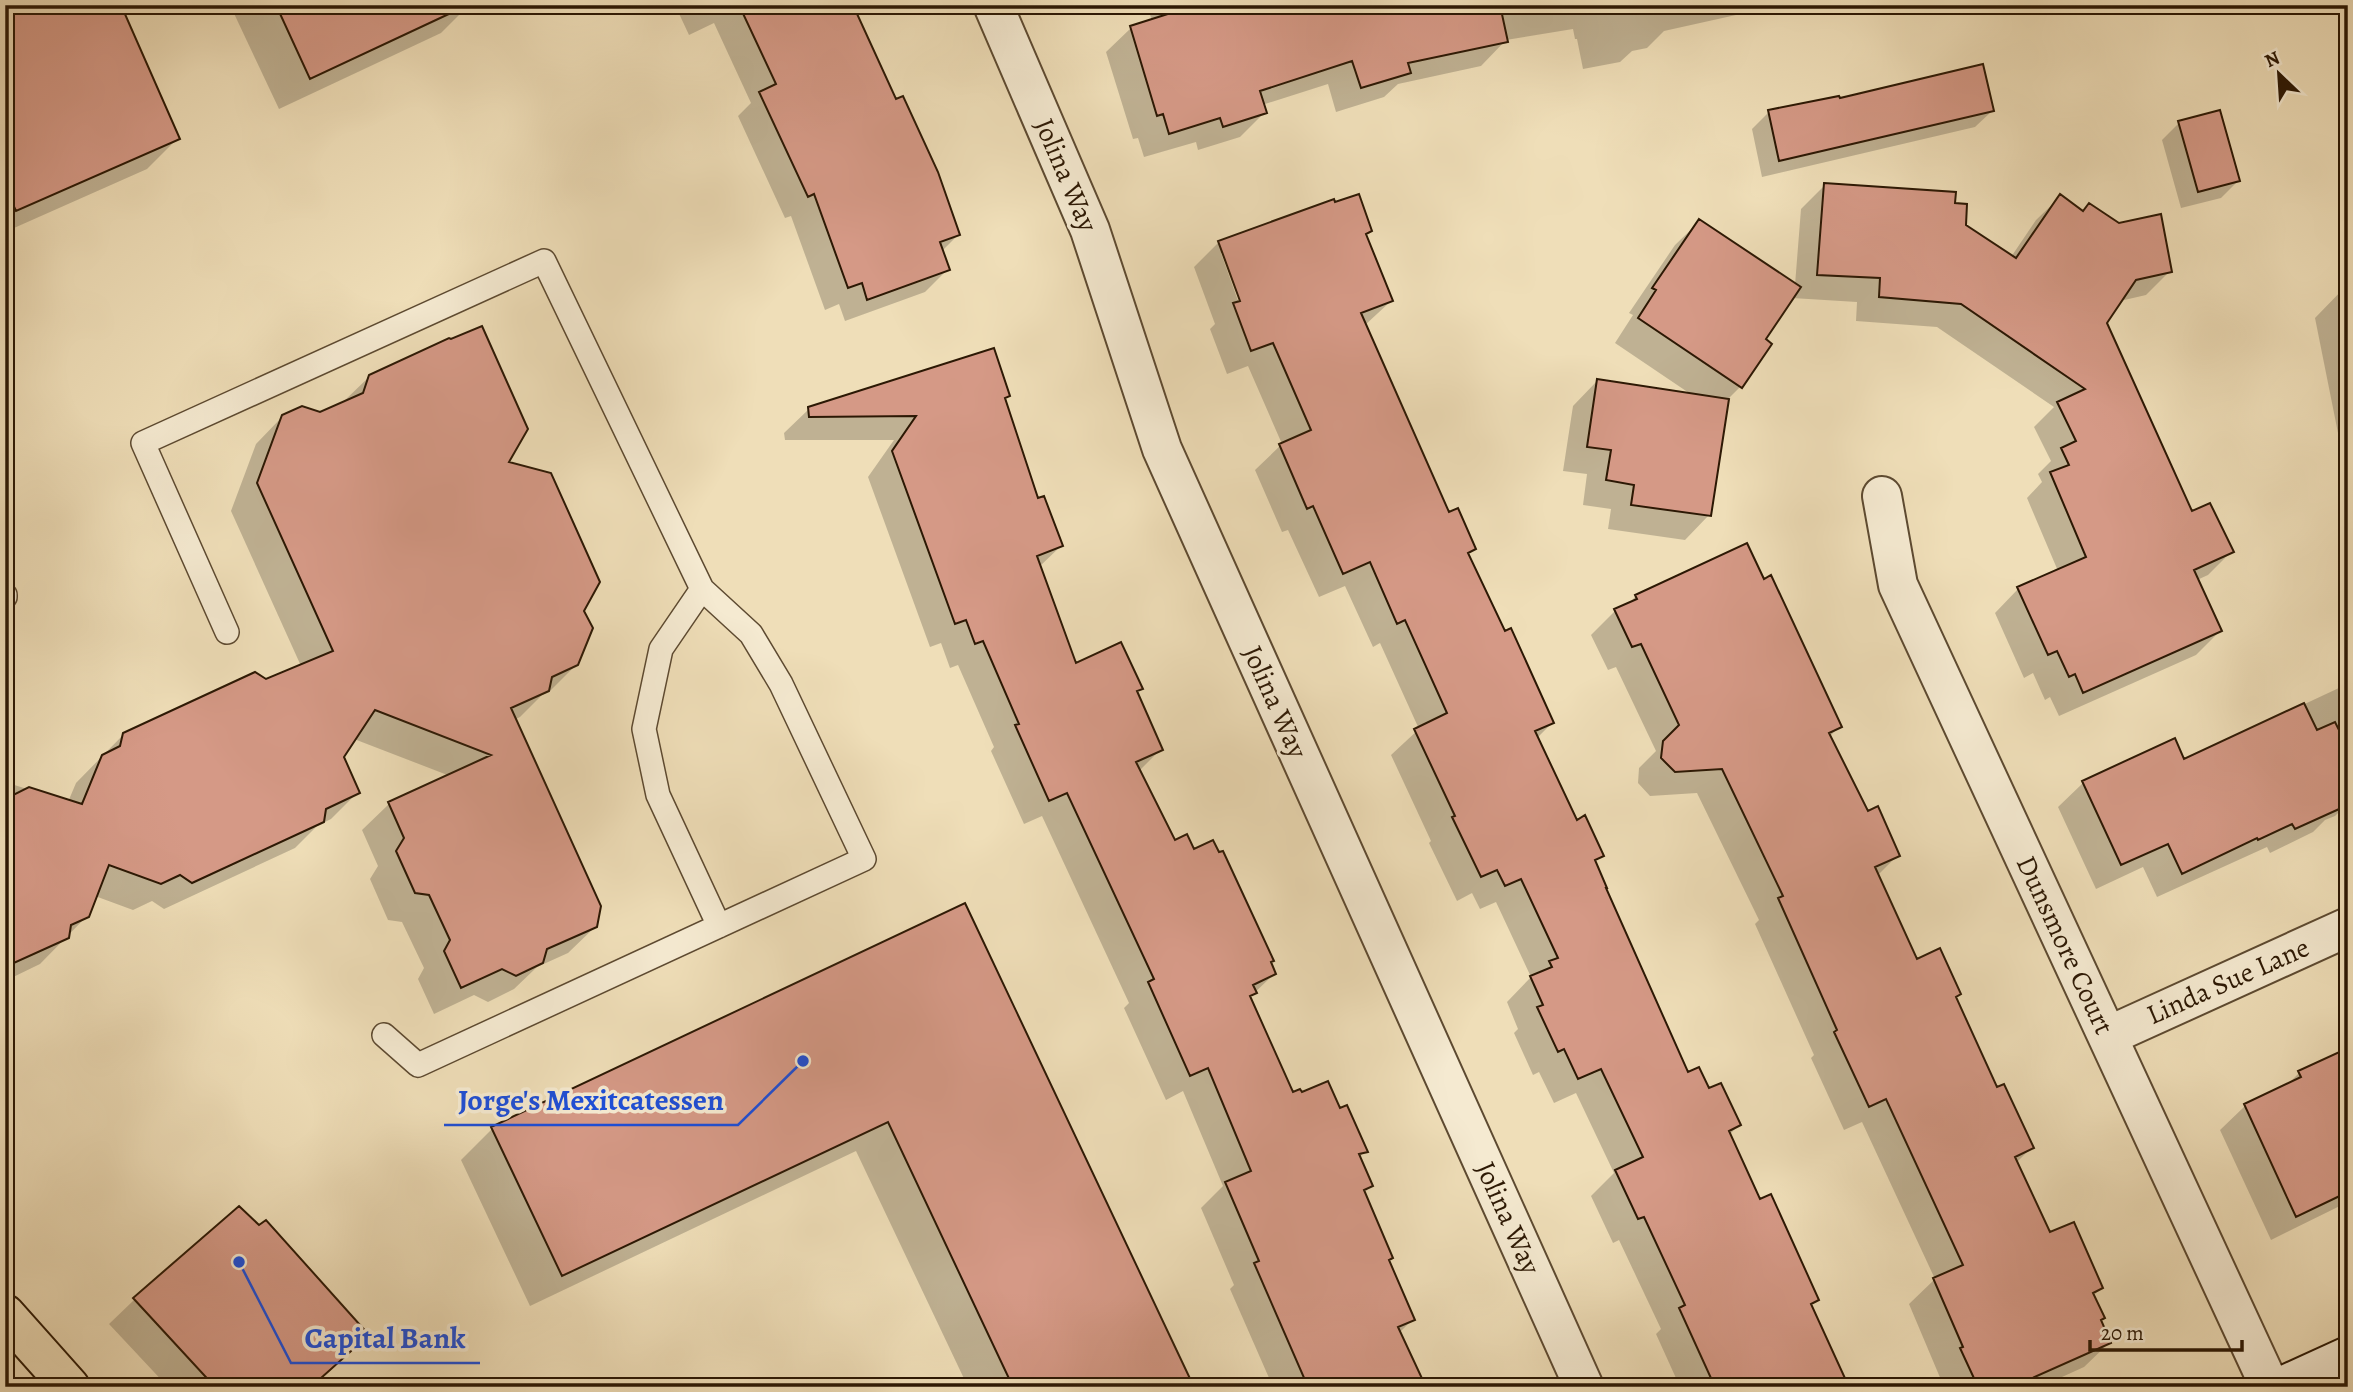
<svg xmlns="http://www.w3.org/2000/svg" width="2353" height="1392" font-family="Alegreya,serif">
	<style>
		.shadow { fill: #0003; fill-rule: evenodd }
		.building { fill: #d59986; stroke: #2c1804; stroke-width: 2 }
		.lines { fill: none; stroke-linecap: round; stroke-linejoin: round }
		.service-casing { stroke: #5d4a31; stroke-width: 26 }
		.minor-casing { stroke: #5d4a31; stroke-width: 42 }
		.secondary-casing { stroke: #2c1804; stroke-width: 42 }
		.primary-casing { stroke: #2c1804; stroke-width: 42 }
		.service { stroke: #f5ead1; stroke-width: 23 }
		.minor { stroke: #f5ead1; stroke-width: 38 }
		.secondary { stroke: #f5ead1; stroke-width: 38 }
		.primary { stroke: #efdeb8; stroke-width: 38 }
		.labels { text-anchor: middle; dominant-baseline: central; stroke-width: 7; stroke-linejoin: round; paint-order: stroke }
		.street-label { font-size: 28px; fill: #2c1804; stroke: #f5ead1 }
		.leader { fill: none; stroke: #1d4ed8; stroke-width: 2.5 }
		.callout-dot { fill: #1d4ed8; stroke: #f5ead1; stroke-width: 2.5 }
		.callout-label { font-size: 30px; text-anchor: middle; font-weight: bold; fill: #1d4ed8; stroke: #f5ead1; stroke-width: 7; stroke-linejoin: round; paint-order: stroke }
	</style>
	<rect width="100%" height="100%" fill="#efdeb8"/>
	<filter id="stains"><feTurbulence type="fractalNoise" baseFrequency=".00286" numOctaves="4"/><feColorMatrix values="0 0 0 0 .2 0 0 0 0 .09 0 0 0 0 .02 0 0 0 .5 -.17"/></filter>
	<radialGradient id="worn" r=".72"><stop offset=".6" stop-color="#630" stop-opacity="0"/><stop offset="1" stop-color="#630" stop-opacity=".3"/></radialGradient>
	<path class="shadow" d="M 5,5 L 178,138 L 147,169 L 5,232 Z
		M 230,5 L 469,5 L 441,33 L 279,109 Z
		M 675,5 L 857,5 L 859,10 L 855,14 L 958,235 L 942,251 L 948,269 L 925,292 L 845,321 L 839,304 L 825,310 L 791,216 L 785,218 L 738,116 L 751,103 L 714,23 L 689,35 Z
		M 1147,5 L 1757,5 L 1752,6 L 1745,13 L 1664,31 L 1647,48 L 1632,51 L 1620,62 L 1583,69 L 1577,39 L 1575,39 L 1573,29 L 1506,40 L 1481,66 L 1398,84 L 1384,97 L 1336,112 L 1328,84 L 1262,105 L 1265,112 L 1240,137 L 1198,150 L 1196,142 L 1144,157 L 1138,138 L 1133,139 L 1106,52 L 1131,28 L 1152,21 Z
		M 1838,100 L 1992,111 L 1975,127 L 1762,177 L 1752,129 L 1769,112 Z
		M 2179,123 L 2238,181 L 2221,198 L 2181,208 L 2162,140 Z
		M 2348,158 L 2348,171 L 2342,164 Z
		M 1825,185 L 1953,205 L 1964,226 L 2011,257 L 2036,220 L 2060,197 L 2170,271 L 2146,295 L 2120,301 L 2105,323 L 2191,514 L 2232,551 L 2208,575 L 2197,580 L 2220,631 L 2196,655 L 2059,716 L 2050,697 L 2045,700 L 2033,673 L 2024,678 L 1995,613 L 2018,589 L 2058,571 L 2027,498 L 2042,482 L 2038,474 L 2051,461 L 2034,427 L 2054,407 L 1937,327 L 1856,321 L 1857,302 L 1792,298 L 1763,339 L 1769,344 L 1740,387 L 1727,400 L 1709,515 L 1685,540 L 1608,529 L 1611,509 L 1583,505 L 1587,474 L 1563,471 L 1573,406 L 1597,381 L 1692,395 L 1615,343 L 1633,315 L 1629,313 L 1675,245 L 1700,221 L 1795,285 L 1801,209 Z
		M 1370,231 L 1365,236 L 1391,301 L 1364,326 L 1448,514 L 1474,549 L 1467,556 L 1504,634 L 1552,723 L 1537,738 L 1576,822 L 1602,855 L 1594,863 L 1687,1075 L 1708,1091 L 1739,1125 L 1729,1135 L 1760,1201 L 1817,1300 L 1811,1306 L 1847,1387 L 1680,1387 L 1656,1334 L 1661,1329 L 1619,1240 L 1613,1243 L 1591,1196 L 1614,1173 L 1576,1093 L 1554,1103 L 1539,1072 L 1533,1075 L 1514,1033 L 1518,1029 L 1507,1002 L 1531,977 L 1496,902 L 1480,909 L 1472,893 L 1457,901 L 1429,843 L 1431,841 L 1391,755 L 1419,729 L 1380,643 L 1373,647 L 1345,586 L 1319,597 L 1288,530 L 1282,532 L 1255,470 L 1282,444 L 1248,366 L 1227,374 L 1210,329 L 1215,324 L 1194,267 L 1219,242 ZM 1221,253 L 1224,253 L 1244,308 L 1241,309 Z
		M 2348,284 L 2348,505 L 2338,481 L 2346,473 L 2315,318 Z
		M 370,376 L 506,463 L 582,611 L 577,664 L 549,692 L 542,695 L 520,717 L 514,720 L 596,926 L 568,953 L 537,967 L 514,989 L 488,1002 L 474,995 L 434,1014 L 418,979 L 424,968 L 402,922 L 388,920 L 370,879 L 378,866 L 362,830 L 389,804 L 450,776 L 354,739 L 342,757 L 358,792 L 331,819 L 317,826 L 295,848 L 164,909 L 152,901 L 133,910 L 95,896 L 87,916 L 40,964 L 5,981 L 5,782 L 68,802 L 76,783 L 124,734 L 301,666 L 231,511 L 256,444 L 283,416 L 320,414 L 342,403 Z
		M 1008,396 L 1004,400 L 1037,500 L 1061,546 L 1039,567 L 1075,665 L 1140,689 L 1136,693 L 1161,749 L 1139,771 L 1174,842 L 1193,851 L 1270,963 L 1274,974 L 1249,998 L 1292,1094 L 1339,1111 L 1365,1151 L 1359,1158 L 1371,1186 L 1363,1194 L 1388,1261 L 1413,1319 L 1399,1333 L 1424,1387 L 1273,1387 L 1230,1289 L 1234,1285 L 1201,1208 L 1223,1186 L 1183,1091 L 1166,1100 L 1124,1008 L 1129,1003 L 1042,816 L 1024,824 L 991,751 L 994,747 L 958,665 L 950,668 L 941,643 L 930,647 L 868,477 L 894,440 L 785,440 L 784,433 L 809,409 Z
		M 1636,596 L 1840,726 L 1829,737 L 1867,813 L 1898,855 L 1877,876 L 1916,961 L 1955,998 L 1996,1090 L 2032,1147 L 2016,1163 L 2049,1234 L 2101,1288 L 2093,1296 L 2099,1321 L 2109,1343 L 2084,1367 L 2040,1387 L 1944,1387 L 1909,1304 L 1935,1279 L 1862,1122 L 1844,1130 L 1811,1058 L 1814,1055 L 1755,924 L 1759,920 L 1697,793 L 1650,796 L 1638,783 L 1639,768 L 1656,751 L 1616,667 L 1608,670 L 1591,635 L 1615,611 L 1627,605 Z
		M 2348,681 L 2348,803 L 2335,816 L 2325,820 L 2313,832 L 2270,853 L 2267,847 L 2157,897 L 2143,867 L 2096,889 L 2058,807 L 2083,783 L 2183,761 L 2341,687 Z
		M 964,906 L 1192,1387 L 968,1387 L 856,1151 L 530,1306 L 461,1160 L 492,1129 Z
		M 2348,1059 L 2348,1202 L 2271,1240 L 2220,1130 L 2245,1106 L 2285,1087 L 2299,1073 Z
		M 239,1208 L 367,1335 L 311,1387 L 168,1387 L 109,1324 L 134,1300 Z"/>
	<path class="building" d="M 5,5 L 121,5 L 180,139 L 16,211 L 5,187 Z
		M 276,5 L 468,5 L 310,79 Z
		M 739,5 L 853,5 L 896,99 L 903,96 L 938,172 L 960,235 L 940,242 L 950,270 L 867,300 L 862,283 L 848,288 L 814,194 L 808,197 L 759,92 L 776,84 Z
		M 1196,5 L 1500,5 L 1508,42 L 1408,63 L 1411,73 L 1361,88 L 1352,61 L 1260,91 L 1267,113 L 1223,127 L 1220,118 L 1169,134 L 1163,114 L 1157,116 L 1130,26 Z
		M 1983,64 L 1994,111 L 1779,161 L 1768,110 L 1839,96 L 1840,98 Z
		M 2220,110 L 2240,181 L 2198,192 L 2178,121 Z
		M 1824,183 L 1956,192 L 1955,203 L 1967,204 L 1966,225 L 2016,258 L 2060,194 L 2083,211 L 2089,203 L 2119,223 L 2161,214 L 2172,272 L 2136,280 L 2107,323 L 2192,511 L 2210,503 L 2234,552 L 2194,570 L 2222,631 L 2083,693 L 2075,674 L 2069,677 L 2057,651 L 2048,655 L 2017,587 L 2086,557 L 2050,472 L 2069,465 L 2061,448 L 2076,441 L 2057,402 L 2085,389 L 1961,304 L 1879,297 L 1880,278 L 1817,275 Z
		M 1359,194 L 1372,231 L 1366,234 L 1393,301 L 1361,313 L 1449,512 L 1458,508 L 1476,549 L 1468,553 L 1505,631 L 1511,628 L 1554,723 L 1535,731 L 1577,820 L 1585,815 L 1604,856 L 1595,860 L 1607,888 L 1606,888 L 1688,1072 L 1699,1067 L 1709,1088 L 1721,1083 L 1741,1125 L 1729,1131 L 1760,1199 L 1771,1194 L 1819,1300 L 1811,1304 L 1849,1387 L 1715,1387 L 1679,1308 L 1685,1305 L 1644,1217 L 1638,1219 L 1615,1170 L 1643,1157 L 1601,1069 L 1578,1079 L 1564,1049 L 1558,1052 L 1537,1007 L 1543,1005 L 1530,976 L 1552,967 L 1549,961 L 1558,958 L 1521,879 L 1505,886 L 1497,870 L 1481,877 L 1452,817 L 1455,816 L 1414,729 L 1447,713 L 1405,620 L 1397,624 L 1370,562 L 1343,574 L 1313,506 L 1307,509 L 1279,444 L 1311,430 L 1273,343 L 1251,351 L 1233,303 L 1240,301 L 1218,241 L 1334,199 L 1335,202 Z
		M 1699,219 L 1801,287 L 1766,339 L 1772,344 L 1742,388 L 1638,318 L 1656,290 L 1652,288 Z
		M 482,326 L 528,429 L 509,462 L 551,473 L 600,582 L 584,611 L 593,628 L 578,665 L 552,677 L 549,691 L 511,708 L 601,906 L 597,927 L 547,949 L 543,963 L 516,976 L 502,969 L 461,988 L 444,951 L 450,940 L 429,895 L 415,893 L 396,851 L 404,838 L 388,802 L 491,755 L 375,710 L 344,757 L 360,793 L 326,809 L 324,822 L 192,883 L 180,875 L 161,884 L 109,865 L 89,917 L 71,925 L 69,938 L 5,967 L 5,799 L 29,787 L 82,804 L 102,755 L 120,746 L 123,733 L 255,672 L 266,679 L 333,651 L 257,483 L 282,415 L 302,406 L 320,412 L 363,393 L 369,375 L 449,338 L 451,339 Z
		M 994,348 L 1010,396 L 1005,398 L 1038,498 L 1044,496 L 1063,546 L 1037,556 L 1076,663 L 1121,642 L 1143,689 L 1137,691 L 1163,750 L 1136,762 L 1175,840 L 1187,834 L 1194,849 L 1213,840 L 1219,852 L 1223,851 L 1274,961 L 1271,962 L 1276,974 L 1253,985 L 1257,993 L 1250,996 L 1293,1092 L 1300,1089 L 1302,1092 L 1328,1081 L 1340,1108 L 1347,1105 L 1368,1152 L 1359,1154 L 1373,1186 L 1364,1190 L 1393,1258 L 1389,1260 L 1415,1320 L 1398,1327 L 1426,1387 L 1308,1387 L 1254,1263 L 1259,1261 L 1225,1182 L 1251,1171 L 1208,1068 L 1190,1076 L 1148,982 L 1154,979 L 1067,793 L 1049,801 L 1015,725 L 1019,724 L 983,641 L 975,644 L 966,620 L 955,624 L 892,451 L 916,416 L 809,417 L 808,407 Z
		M 1597,379 L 1729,399 L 1711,516 L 1631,505 L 1634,485 L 1606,480 L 1611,450 L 1587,447 Z
		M 1747,543 L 1764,579 L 1771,575 L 1842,727 L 1829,733 L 1868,811 L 1878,806 L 1900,856 L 1875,867 L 1917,959 L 1940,948 L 1961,994 L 1956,997 L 1997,1087 L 2004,1084 L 2034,1148 L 2015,1157 L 2050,1232 L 2074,1222 L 2103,1288 L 2093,1293 L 2105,1318 L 2101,1320 L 2111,1343 L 2012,1387 L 1978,1387 L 1960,1348 L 1963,1347 L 1933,1278 L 1963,1265 L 1886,1099 L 1869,1107 L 1834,1032 L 1837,1030 L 1778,898 L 1783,896 L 1722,769 L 1675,772 L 1661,758 L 1663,741 L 1679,725 L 1641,644 L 1632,647 L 1614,609 L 1637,599 L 1635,595 Z
		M 2304,703 L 2317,730 L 2335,722 L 2348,748 L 2348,805 L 2295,829 L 2292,824 L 2258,840 L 2257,838 L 2182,874 L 2168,844 L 2121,865 L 2082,781 L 2175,738 L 2184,759 Z
		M 965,903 L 1194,1387 L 1013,1387 L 888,1122 L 562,1276 L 491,1127 Z
		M 2348,1048 L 2348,1192 L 2296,1217 L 2244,1104 L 2301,1077 L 2298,1071 Z
		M 239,1206 L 259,1225 L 266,1220 L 369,1335 L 311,1387 L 215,1387 L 133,1298 Z"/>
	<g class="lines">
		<defs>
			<path id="service" d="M 702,589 L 661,649 L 644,729 L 658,795 L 719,926
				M 5,595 L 5,597
				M 227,632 L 143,443 L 544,261 L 702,589 L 751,634 L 781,684 L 864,859 L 418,1065 L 384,1035"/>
			<path id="minor" d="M 993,5 L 1090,230 L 1162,449 L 1584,1387
				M 1882,496 L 1898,585 L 2270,1387
				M 2108,1036 L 2348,927"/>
			<path id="secondary" d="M 2280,1387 L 2348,1356"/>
			<path id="primary" d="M 5,1314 L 70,1387"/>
		</defs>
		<use href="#service" class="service-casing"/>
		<use href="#minor" class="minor-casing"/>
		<use href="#secondary" class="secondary-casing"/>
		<use href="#primary" class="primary-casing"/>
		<use href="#service" class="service"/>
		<use href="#minor" class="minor"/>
		<use href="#secondary" class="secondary"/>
		<use href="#primary" class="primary"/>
	</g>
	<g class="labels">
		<g class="street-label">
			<text transform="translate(1066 175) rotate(67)">Jolina Way</text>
			<text transform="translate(1275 702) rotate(66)">Jolina Way</text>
			<text transform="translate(2065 945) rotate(65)">Dunsmore Court</text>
			<text transform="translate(2228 981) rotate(-24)">Linda Sue Lane</text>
			<text transform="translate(1508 1218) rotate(66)">Jolina Way</text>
		</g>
	</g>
	<path class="leader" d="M803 1061L738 1125H444M239 1262L291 1363H480"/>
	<g class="callout-dot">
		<circle cx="803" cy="1061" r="7"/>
		<circle cx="239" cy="1262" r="7"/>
	</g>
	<g class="callout-label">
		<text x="591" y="1110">Jorge's Mexitcatessen</text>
		<text x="385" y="1348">Capital Bank</text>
	</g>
	<rect width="2353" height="1392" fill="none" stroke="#efdeb8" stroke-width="28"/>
	<rect x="7" y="7" width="2339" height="1378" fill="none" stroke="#2c1804" stroke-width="3.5"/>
	<rect x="14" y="14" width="2325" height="1364" fill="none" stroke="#2c1804" stroke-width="2"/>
	<g transform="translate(2279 74) rotate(335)" stroke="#f5ead1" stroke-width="5" paint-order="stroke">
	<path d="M0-5L12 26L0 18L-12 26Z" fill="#2c1804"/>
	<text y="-10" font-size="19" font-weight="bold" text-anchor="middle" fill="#2c1804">N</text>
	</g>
	<path d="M2090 1340v10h152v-10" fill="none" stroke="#2c1804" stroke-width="3.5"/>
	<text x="2101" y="1340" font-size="21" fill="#2c1804" stroke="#f5ead1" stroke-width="5" paint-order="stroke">20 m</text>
	<rect width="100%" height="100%" filter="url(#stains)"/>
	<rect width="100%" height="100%" fill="url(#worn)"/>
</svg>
